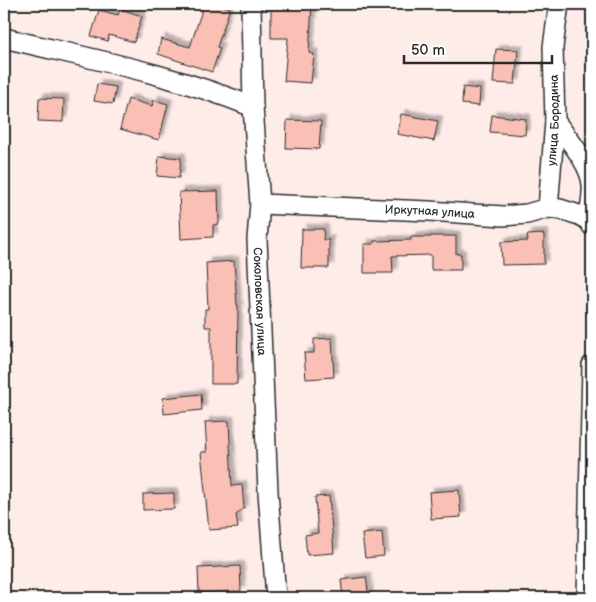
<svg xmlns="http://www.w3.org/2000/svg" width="596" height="602" font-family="'Balsamiq Sans',sans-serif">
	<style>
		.building { fill: #fbc0b5; stroke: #2b2b2b; filter: url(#shadow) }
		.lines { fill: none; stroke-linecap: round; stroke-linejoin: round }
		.street-casing { stroke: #2b2b2b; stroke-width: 22 }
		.street { stroke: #fff; stroke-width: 19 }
		.labels { text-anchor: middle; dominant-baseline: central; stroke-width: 4.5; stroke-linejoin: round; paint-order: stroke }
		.street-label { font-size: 12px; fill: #2b2b2b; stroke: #fff }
	</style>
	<defs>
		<filter id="shadow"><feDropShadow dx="4.5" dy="-4.5" stdDeviation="1" flood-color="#0004"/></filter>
	</defs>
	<rect width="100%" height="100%" fill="#feece9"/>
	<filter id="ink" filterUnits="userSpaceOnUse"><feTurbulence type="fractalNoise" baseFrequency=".02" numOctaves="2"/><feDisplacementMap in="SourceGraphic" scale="10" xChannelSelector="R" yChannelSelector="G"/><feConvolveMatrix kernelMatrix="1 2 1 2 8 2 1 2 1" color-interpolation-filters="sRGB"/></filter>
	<g filter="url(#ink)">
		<path class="building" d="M 204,4 L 216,4 L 230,8 L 217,47 L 220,48 L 212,72 L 158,54 L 161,39 L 190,47 Z
			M 292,4 L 312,4 L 309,53 L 314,54 L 311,83 L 284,81 L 288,38 L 271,38 L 271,6 L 292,6 Z
			M 120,9 L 142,16 L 134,42 L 109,35 L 108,41 L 91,36 L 99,10 L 118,15 Z
			M 496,49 L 518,50 L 515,84 L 493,83 Z
			M 97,84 L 116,87 L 113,104 L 94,101 Z
			M 463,87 L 480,89 L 479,106 L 462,104 Z
			M 39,98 L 64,99 L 63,122 L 38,121 Z
			M 128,99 L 152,106 L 154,100 L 168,104 L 159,140 L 120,129 Z
			M 401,114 L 438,121 L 434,141 L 397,134 Z
			M 492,115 L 526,119 L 525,135 L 490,132 Z
			M 287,120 L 321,121 L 319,149 L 286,148 Z
			M 159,156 L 181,158 L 179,178 L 157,176 Z
			M 218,191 L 219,224 L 213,225 L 213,237 L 181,239 L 179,192 Z
			M 302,229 L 324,229 L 323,240 L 329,240 L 329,268 L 301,268 Z
			M 544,234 L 544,264 L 502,265 L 501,242 L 528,241 L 527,235 Z
			M 431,236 L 456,236 L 456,254 L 461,254 L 461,270 L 431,270 L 431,255 L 392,256 L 393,273 L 364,273 L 364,244 L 374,244 L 374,241 L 411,240 L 411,237 L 431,237 Z
			M 234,261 L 237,305 L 238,305 L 237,384 L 211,384 L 211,327 L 205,327 L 205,309 L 208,309 L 206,263 Z
			M 332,338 L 334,377 L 306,379 L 304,353 L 314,353 L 314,339 Z
			M 201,394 L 202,410 L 164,414 L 163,398 Z
			M 229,421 L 232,486 L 242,485 L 244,508 L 236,515 L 238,528 L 209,530 L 201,452 L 207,452 L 205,422 Z
			M 459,490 L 461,517 L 431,519 L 429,492 Z
			M 174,493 L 174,509 L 143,510 L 143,494 Z
			M 329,496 L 334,553 L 307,555 L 305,535 L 318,533 L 315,497 Z
			M 382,532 L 384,556 L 365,558 L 362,534 Z
			M 240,566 L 241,591 L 199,593 L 198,568 Z
			M 366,577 L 369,598 L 343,598 L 341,580 Z"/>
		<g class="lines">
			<defs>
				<g id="street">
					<path id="s1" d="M 251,4 L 253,107 L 260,204 L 257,239 L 268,492 L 276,598"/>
					<path d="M 4,38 C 87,58 173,74 253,107"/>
					<path d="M 555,121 C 567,138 591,164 592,185 C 593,196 590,209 588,220"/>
					<path id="s2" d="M 260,204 L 429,211 L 503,216 L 527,214 L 548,208 L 560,209 L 579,215 L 588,220 L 592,226"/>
					<path id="s3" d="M 548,208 L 555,121 L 553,47 L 559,4"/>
					<path d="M 587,598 L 592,365"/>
				</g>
			</defs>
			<use href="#street" class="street-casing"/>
			<use href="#street" class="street"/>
		</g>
	</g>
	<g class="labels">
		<g class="street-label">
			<text stroke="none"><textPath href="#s3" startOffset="88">улица Бородина</textPath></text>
			<text stroke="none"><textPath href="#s2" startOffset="170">Иркутная улица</textPath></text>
			<text stroke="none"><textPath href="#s1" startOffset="298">Соколовская улица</textPath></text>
		</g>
	</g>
	<rect width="596" height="602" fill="none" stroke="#fff" stroke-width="20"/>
	<rect x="10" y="10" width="576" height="582" fill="none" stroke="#2b2b2b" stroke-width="2" filter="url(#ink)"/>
	<path d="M404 55v8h148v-8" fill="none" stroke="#2b2b2b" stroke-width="2.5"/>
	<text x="411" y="55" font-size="15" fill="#2b2b2b" stroke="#ffffff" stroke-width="4" paint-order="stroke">50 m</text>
</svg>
